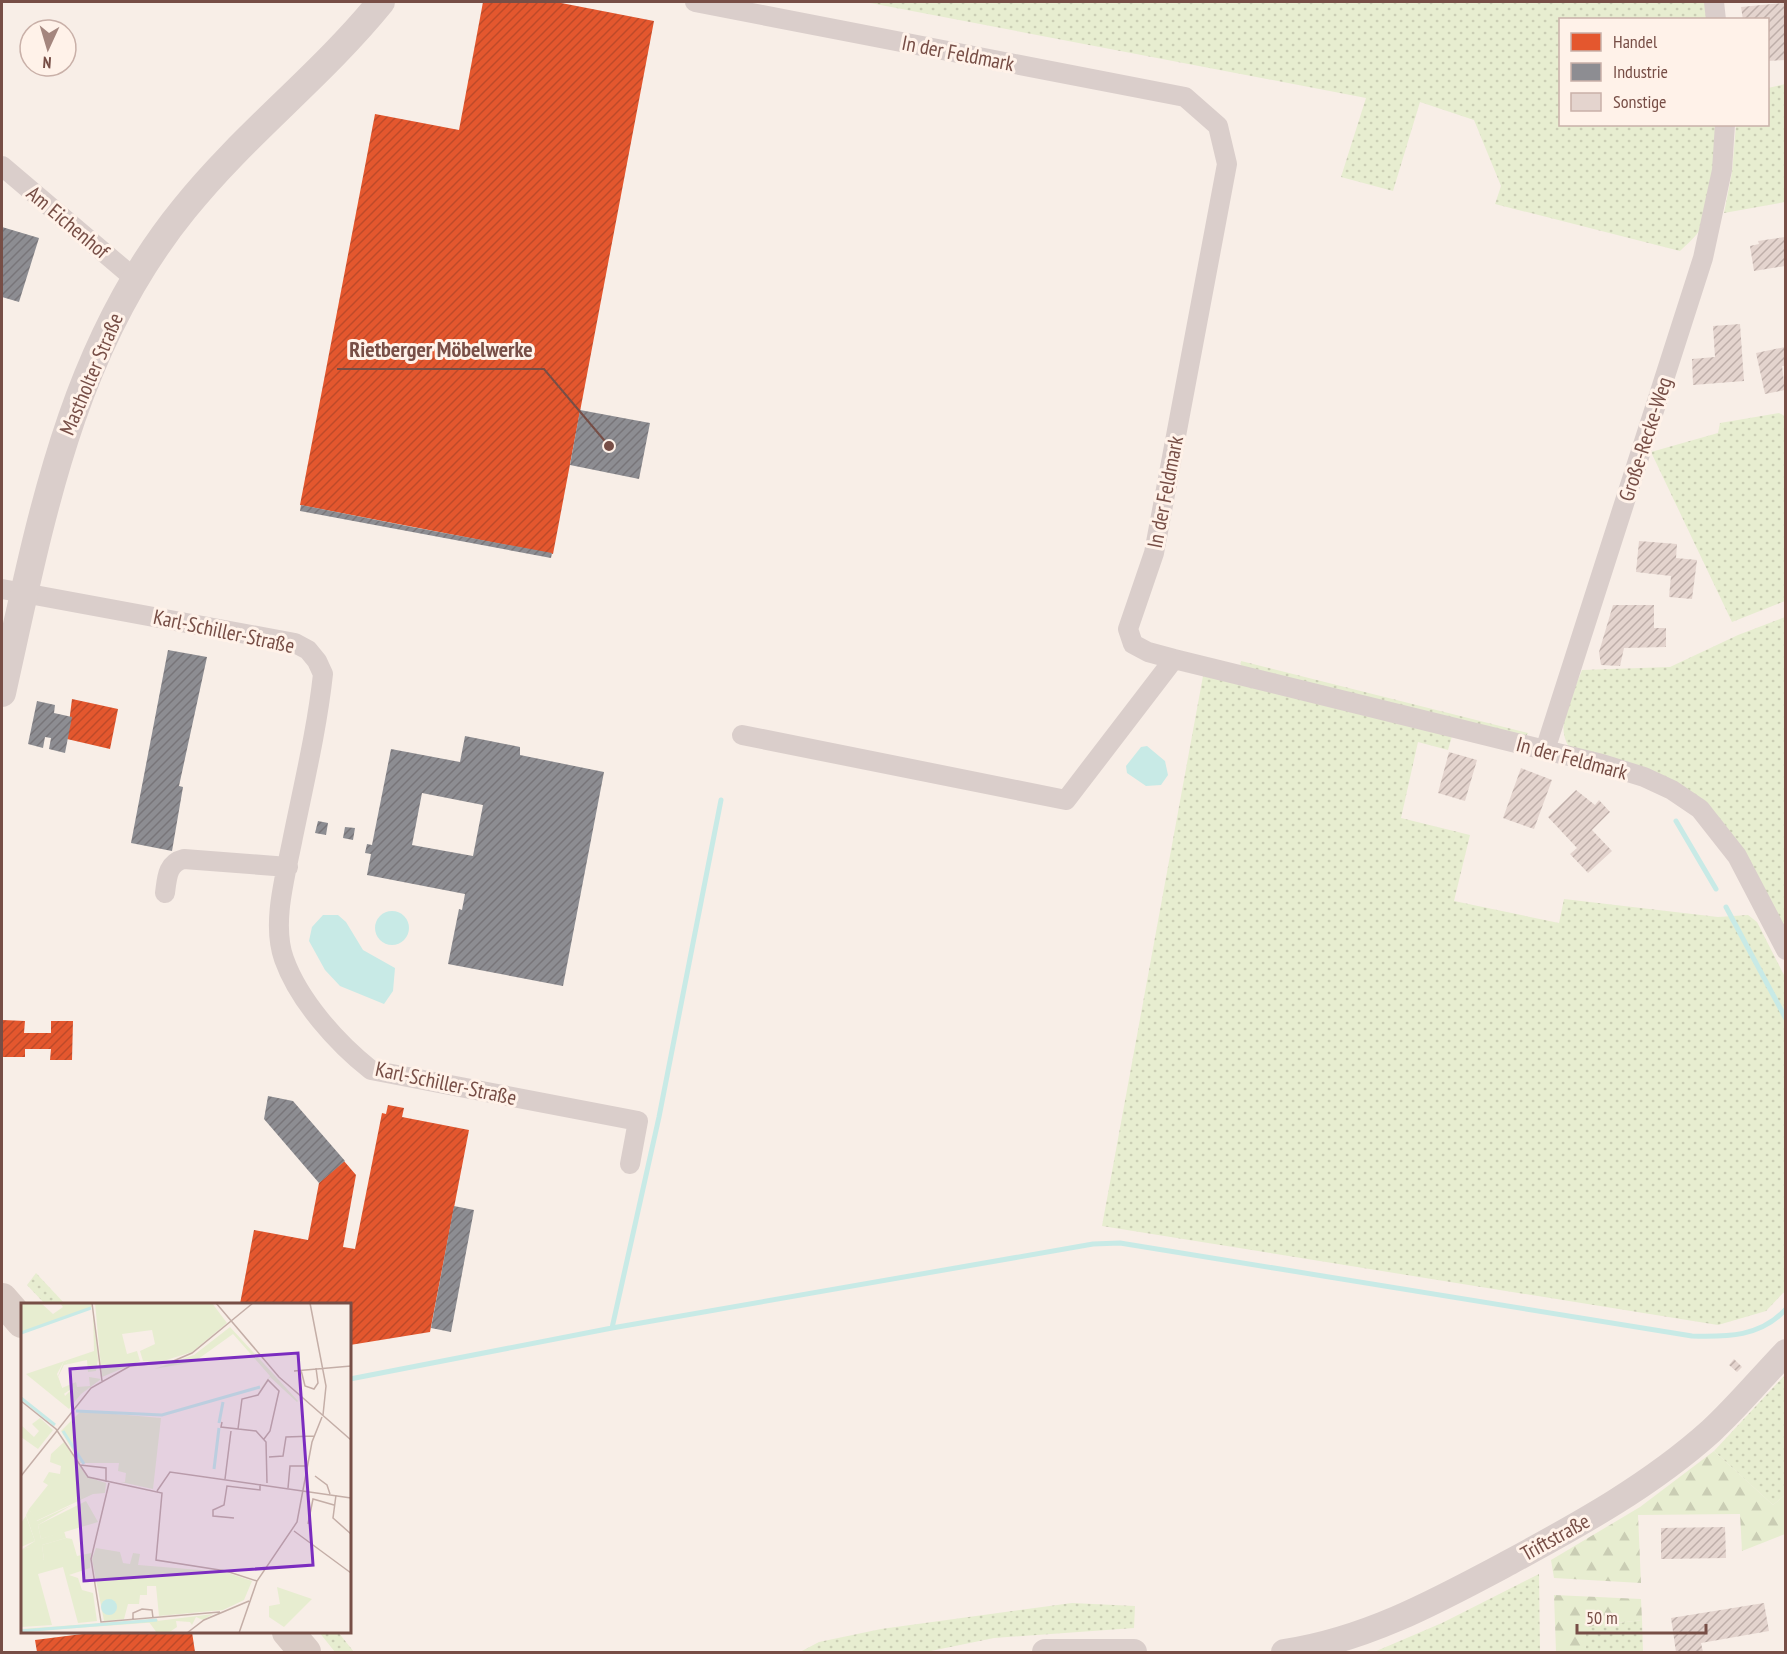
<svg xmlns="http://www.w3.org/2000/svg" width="1787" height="1654" font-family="'PT Sans Narrow',sans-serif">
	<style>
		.grass { fill: url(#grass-dots) }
		.forest { fill: url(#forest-firs) }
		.water { fill: #c8eae6 }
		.shops { fill: url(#shops-hatch) }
		.industry { fill: url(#industry-hatch); fill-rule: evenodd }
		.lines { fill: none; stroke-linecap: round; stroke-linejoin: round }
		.stream { stroke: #c8eae6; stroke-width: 5 }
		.building { fill: url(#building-hatch) }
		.minor { stroke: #dacecb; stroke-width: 20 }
		.tertiary { stroke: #dacecb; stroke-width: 26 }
		.secondary { stroke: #dacecb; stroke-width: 28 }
		.primary { stroke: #daccc6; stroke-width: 32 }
		.labels { text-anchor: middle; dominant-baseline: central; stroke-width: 6; stroke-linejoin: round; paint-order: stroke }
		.street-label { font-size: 21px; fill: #774e46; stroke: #fff2e9 }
		.inset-river { fill: none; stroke: #c8eae6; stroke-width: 3 }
		.inset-road { fill: none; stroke: #c4aea7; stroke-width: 1.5 }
		.view { fill: #7b2cbf; fill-opacity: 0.15; stroke: #7b2cbf; stroke-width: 3 }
		.inset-edge { fill: none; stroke: #774e46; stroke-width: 3 }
		.leader { fill: none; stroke: #774e46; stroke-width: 2 }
		.callout-dot { fill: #774e46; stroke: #fff2e9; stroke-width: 2 }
		.callout-label { font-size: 22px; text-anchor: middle; font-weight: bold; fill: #774e46; stroke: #fff2e9; stroke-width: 6; stroke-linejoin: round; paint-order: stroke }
	</style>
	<defs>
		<pattern id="grass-dots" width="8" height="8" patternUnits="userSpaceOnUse" patternTransform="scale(1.5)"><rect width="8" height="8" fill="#e7edd0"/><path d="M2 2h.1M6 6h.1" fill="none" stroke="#cacdb4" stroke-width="1.8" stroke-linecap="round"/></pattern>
		<pattern id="forest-firs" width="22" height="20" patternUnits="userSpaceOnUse" patternTransform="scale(1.5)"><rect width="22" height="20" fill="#e7edd0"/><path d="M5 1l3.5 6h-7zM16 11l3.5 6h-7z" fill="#cacdb4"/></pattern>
		<pattern id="shops-hatch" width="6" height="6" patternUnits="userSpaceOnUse" patternTransform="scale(1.5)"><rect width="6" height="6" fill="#e4572e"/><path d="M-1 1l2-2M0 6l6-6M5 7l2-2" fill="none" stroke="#be4a29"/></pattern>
		<pattern id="industry-hatch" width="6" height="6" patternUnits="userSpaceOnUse" patternTransform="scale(1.5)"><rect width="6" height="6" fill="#8d8d92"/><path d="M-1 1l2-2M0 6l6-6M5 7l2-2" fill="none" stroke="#787579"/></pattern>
		<pattern id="building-hatch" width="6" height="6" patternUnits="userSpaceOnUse" patternTransform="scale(1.5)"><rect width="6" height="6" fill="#e4d4ce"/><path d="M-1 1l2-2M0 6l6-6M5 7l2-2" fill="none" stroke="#beaea9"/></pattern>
	</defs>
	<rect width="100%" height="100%" fill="#f8eee7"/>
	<path class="grass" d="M 865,2 L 1707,2 L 1708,19 L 1560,20 L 1560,124 L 1717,125 C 1716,155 1716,210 1697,234 C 1692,240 1685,246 1680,251 L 1495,204 L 1501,186 L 1474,120 L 1420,102 L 1393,191 L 1341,177 L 1366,98 Z
		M 1785,84 L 1785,202 L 1724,213 L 1732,172 L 1736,125 L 1768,124 L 1768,88 Z
		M 1779,413 L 1785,416 L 1785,601 L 1732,622 L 1651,452 L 1718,433 L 1720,423 Z
		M 1785,617 L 1785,930 L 1708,805 L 1569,747 C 1554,724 1573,694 1582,670 L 1670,667 L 1738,635 Z
		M 1241,661 L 1528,733 L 1524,739 L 1240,669 Z
		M 1203,676 L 1229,679 L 1452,736 L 1448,750 L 1418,742 L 1401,818 L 1470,835 L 1454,901 L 1559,923 L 1564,899 L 1718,917 L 1748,915 L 1757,922 L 1785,977 L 1785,1291 L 1766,1311 L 1718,1325 L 1102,1226 Z
		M 36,1273 L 65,1304 L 45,1304 L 27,1285 Z
		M 1785,1375 L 1785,1495 L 1773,1505 L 1714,1451 Z
		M 1539,1574 L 1540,1652 L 1374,1652 L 1442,1623 Z
		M 1072,1603 L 1135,1606 L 1134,1628 L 994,1638 L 926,1652 L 800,1652 L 819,1642 L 881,1629 Z
		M 1642,1620 L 1643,1652 L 1586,1652 L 1585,1627 Z
		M 319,1632 L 338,1632 L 354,1652 L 335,1652 Z"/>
	<path class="forest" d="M 1714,1451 L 1773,1505 L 1785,1495 L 1785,1534 L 1742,1551 L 1740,1514 L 1638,1515 L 1641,1583 L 1554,1578 L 1551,1560 L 1640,1507 Z
		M 1554,1595 L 1641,1599 L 1642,1620 L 1586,1627 L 1586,1652 L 1556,1652 Z"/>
	<path class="water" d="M 1147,746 L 1165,761 L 1168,775 L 1161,785 L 1146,786 L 1127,773 L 1126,766 L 1141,747 Z
		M375 928a17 17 0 1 1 34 0a17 17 0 1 1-34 0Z
		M 323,915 L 338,915 L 346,922 L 363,950 L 395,968 L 393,991 L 384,1004 L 340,986 L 325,970 L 309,941 L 312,927 Z"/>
	<path class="shops" d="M 483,2 L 556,2 L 654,21 L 553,554 L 300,505 L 375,114 L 459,130 Z
		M 72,699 L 118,709 L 110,749 L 67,739 Z
		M 2,1020 L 25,1021 L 24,1033 L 51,1033 L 51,1021 L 73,1021 L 72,1060 L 50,1060 L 51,1049 L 25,1049 L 25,1057 L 2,1057 Z
		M 388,1105 L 404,1108 L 402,1117 L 469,1130 L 430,1332 L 350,1345 L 350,1304 L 240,1304 L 254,1230 L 308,1240 L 319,1183 L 344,1161 L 356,1175 L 343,1247 L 355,1249 L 382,1113 L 386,1114 Z
		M 98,1632 L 192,1632 L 195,1652 L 37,1652 L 35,1640 Z"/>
	<path class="industry" d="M 2,227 L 39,238 L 19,302 L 2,297 Z
		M 580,410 L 650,423 L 639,479 L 570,465 Z
		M 301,505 L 412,527 L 552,553 L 551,558 L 300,511 Z
		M 168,650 L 207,657 L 179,786 L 183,787 L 172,851 L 131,843 Z
		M 37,701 L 55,705 L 54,713 L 72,717 L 65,753 L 49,749 L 51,738 L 45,737 L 43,748 L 28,744 Z
		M 465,736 L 520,747 L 520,755 L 604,772 L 563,986 L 448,964 L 459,909 L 462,910 L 465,894 L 367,875 L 371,854 L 365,853 L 367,844 L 372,845 L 391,749 L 460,762 ZM 422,793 L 483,805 L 473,856 L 412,845 Z
		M 318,821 L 328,823 L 326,835 L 315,833 Z
		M 345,827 L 355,828 L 353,840 L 343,838 Z
		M 268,1096 L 293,1101 L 345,1161 L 319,1183 L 264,1119 Z
		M 454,1206 L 474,1210 L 451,1332 L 431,1328 Z"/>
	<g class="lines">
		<path class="stream" d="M 1676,821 L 1716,889
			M 1726,907 L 1786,1019
			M 612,1328 L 659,1117 L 721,800
			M 350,1379 L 612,1328 L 1093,1244 L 1120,1243 L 1692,1336 C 1727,1337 1761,1337 1786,1309"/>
	</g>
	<path class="building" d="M 1784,3 L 1785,60 L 1768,61 L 1768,20 L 1743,20 L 1741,7 Z
		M 1785,237 L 1785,266 L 1754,271 L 1750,246 L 1759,244 L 1758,241 Z
		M 1740,324 L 1744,381 L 1693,385 L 1692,359 L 1715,357 L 1713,326 Z
		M 1785,347 L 1785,366 L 1782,366 L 1785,390 L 1765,394 L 1756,353 Z
		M 1639,541 L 1677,544 L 1676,558 L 1697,560 L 1692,599 L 1669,597 L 1671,576 L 1636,572 Z
		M 1613,605 L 1654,605 L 1654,628 L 1666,628 L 1666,647 L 1624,648 L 1620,666 L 1601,665 L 1599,652 Z
		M 1449,752 L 1477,760 L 1465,801 L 1438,793 Z
		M 1521,768 L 1552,780 L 1534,829 L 1503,818 Z
		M 1576,790 L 1595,805 L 1599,800 L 1610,812 L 1592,830 L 1612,851 L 1588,873 L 1570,854 L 1577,848 L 1548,817 Z
		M 1734,1359 L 1742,1367 L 1737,1372 L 1729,1365 Z
		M 1725,1527 L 1726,1558 L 1661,1559 L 1661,1528 Z
		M 1764,1603 L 1769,1631 L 1701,1643 L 1703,1652 L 1676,1652 L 1671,1618 Z"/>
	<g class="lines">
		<path class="minor" d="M 695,2 L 1185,97 L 1218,126 L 1227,164 L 1154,553 L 1128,629 L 1133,644 L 1148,652 L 1174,659 L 1602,764 L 1644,777 L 1672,790 L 1700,809 L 1737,856 L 1786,950
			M 1714,2 L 1716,20
			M 2,166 L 134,278
			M 2,589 L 295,643 L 308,650 L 317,661 L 323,674 C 317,729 304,783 293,837 C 286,874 271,923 284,959 C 299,1001 337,1043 371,1070 L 638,1121 L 630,1164
			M 742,735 L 1066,800 L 1174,659
			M 1545,750 L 1703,258 L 1722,170 L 1725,124
			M 165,893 C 167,878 167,863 184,859 L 288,867"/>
		<path class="tertiary" d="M 1045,1652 L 1134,1652
			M 1284,1652 C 1366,1640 1437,1601 1510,1562 C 1580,1524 1651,1485 1711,1431 C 1737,1407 1761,1378 1786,1352"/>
		<path class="secondary" d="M 2,693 C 40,523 70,349 184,209 C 244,134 321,76 381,2"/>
		<path class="primary" d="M 2,1299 L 22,1322
			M 288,1632 L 305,1652"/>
	</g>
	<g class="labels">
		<g class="street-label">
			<text transform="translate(958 53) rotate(11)">In der Feldmark</text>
			<text transform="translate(68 222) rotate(40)">Am Eichenhof</text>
			<text transform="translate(91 374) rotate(-67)">Mastholter Straße</text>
			<text transform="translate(1645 439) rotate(-72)">Große-Recke-Weg</text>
			<text transform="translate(1165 492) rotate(-79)">In der Feldmark</text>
			<text transform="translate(224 631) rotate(12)">Karl-Schiller-Straße</text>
			<text transform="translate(1572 758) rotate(15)">In der Feldmark</text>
			<text transform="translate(446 1083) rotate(12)">Karl-Schiller-Straße</text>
			<text transform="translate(1555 1537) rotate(-29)">Triftstraße</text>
		</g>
	</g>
	<g transform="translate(21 1303)">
		<rect width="330" height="330" fill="#f8eee7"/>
		<path d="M 0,0 L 20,0 L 32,11 L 42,4 L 39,0 L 70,0 L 71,4 L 0,29 ZM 74,0 L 191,0 L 206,20 L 171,49 L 139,59 L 122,58 L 119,48 L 134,41 L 131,27 L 101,31 L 106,51 L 116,48 L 119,58 L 81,74 ZM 72,6 L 77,56 L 75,68 L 67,69 L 66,57 L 48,61 L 43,58 L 36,71 L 44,93 L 52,85 L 60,91 L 48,106 L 5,71 L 73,48 ZM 209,24 L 277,98 L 276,99 L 249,74 L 236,90 L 249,73 L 212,31 L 173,59 L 133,66 L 173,52 ZM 60,108 L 140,115 L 132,186 L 100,179 L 104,179 L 105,170 L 97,168 L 98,160 L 59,160 L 40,128 ZM 19,115 L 32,127 L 17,146 L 0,134 L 0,122 L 13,134 L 18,128 L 11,121 ZM 43,139 L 66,174 L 85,180 L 84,190 L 72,191 L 15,218 L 8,206 L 27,182 L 22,179 L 28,169 L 39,171 L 40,163 L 29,159 L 30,151 ZM 65,198 L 77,219 L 20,236 L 17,222 ZM 5,213 L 14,238 L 0,244 L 0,220 ZM 45,235 L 51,236 L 56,253 L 70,250 L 69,265 L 48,272 L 57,275 L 61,287 L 72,290 L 76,318 L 57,320 L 42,264 L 17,271 L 31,322 L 0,324 L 0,247 L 8,244 L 23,257 L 21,242 ZM 75,245 L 99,249 L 102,260 L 109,261 L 112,250 L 119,251 L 117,262 L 204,269 L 231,278 L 223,297 L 202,307 L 138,313 L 135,283 L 126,283 L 126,292 L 119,292 L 118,301 L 107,301 L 103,316 L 83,318 L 71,256 ZM 256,284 L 291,296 L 263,324 L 248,314 L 248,303 L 259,301 ZM 192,311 L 182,317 L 175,314 L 171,322 L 169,319 L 155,318 L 156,324 L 147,330 L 136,330 L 128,319 Z" fill="#e7edd0"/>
		<path d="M 43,58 L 48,61 L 43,62 L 37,74 L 41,85 L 55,79 L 56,84 L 69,83 L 68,74 L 80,76 L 60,91 L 52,85 L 41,92 L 35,78 ZM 51,202 L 17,222 L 20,236 L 43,228 L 45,235 L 21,242 L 23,257 L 9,249 L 8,244 L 0,247 L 14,238 L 5,212 L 8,206 L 16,218 ZM 136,316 L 138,319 L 0,329 L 0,326 Z" fill="#e7edd0"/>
		<path d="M80 304a8 8 0 1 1 16 0a8 8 0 1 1-16 0Z" fill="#c8eae6"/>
		<path class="inset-river" d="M 0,30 L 70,5M 0,95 L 34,122M 55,108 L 141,112 L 239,84M 198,120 L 202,99M 42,128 L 63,161M 193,166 L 198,125M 0,328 L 136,317"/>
		<path class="inset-road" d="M 71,0 L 81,78M 195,0 L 258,74 L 330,137M 289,0 L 305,83 L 302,112M 280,67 L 284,83 L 293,86 L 297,80 L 295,65M 273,68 L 330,63M 0,98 L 35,126 L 67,174 L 141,190 L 135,257 L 205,268 L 236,278M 201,119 L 200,124 L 235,128 L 245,139 L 246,180M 217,126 L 221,96 L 237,92 L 247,77 L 258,88 L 249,128 L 243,136M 248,154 L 262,153 L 265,134 L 293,133M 59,162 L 85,165 L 85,179M 0,173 L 70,85 L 109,63 L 150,59 L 171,50 L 232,0M 294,173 L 306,182 L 309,191M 204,176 L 210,128M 88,180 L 70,256 L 80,319 L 199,309M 267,185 L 269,163 L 287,163M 136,188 L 149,169 L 330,195M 315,192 L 312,215 L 330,231M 213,215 L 192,213 L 192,207 L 203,202 L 206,183 L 239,187 L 239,181M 287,221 L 292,196 L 313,202M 273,228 L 330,270M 112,316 L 112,310 L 121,306 L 131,307 L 132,315M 166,330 L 183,317 L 228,298M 218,330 L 236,278 L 276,219 L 291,139 L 301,114"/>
		<path class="view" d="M 277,50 L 292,262 L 63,278 L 49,66 Z"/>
		<rect width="330" height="330" class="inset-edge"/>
	</g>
	<path class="leader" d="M609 446L544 369H337"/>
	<circle class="callout-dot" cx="609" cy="446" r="6"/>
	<g class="callout-label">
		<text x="441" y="357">Rietberger Möbelwerke</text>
	</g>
	<rect width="1787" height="1654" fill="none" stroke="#774e46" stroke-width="6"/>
	<rect x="1559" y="18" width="210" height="108" fill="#fff2e9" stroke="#c9b0a8" stroke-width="1.5"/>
	<rect x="1571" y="33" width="30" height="18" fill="#e4572e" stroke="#c9b0a8" stroke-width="1.5"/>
	<text x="1613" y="48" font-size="18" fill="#774e46">Handel</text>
	<rect x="1571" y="63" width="30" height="18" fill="#8d8d92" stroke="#c9b0a8" stroke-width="1.5"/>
	<text x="1613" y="78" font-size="18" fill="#774e46">Industrie</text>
	<rect x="1571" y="93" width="30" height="18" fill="#e4d4ce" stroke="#c9b0a8" stroke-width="1.5"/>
	<text x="1613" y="108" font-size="18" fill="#774e46">Sonstige</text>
	<g transform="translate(48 48) rotate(184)"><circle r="28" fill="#fff2e9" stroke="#c9b0a8" stroke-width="1.5"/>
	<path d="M0-4.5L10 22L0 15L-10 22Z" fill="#a4867e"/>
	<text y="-9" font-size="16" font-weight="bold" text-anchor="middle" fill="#774e46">N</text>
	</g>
	<path d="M1577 1624v9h129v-9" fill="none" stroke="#774e46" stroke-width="3"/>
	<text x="1586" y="1624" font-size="18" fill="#774e46" stroke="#fff2e9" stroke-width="4.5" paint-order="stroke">50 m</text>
</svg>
